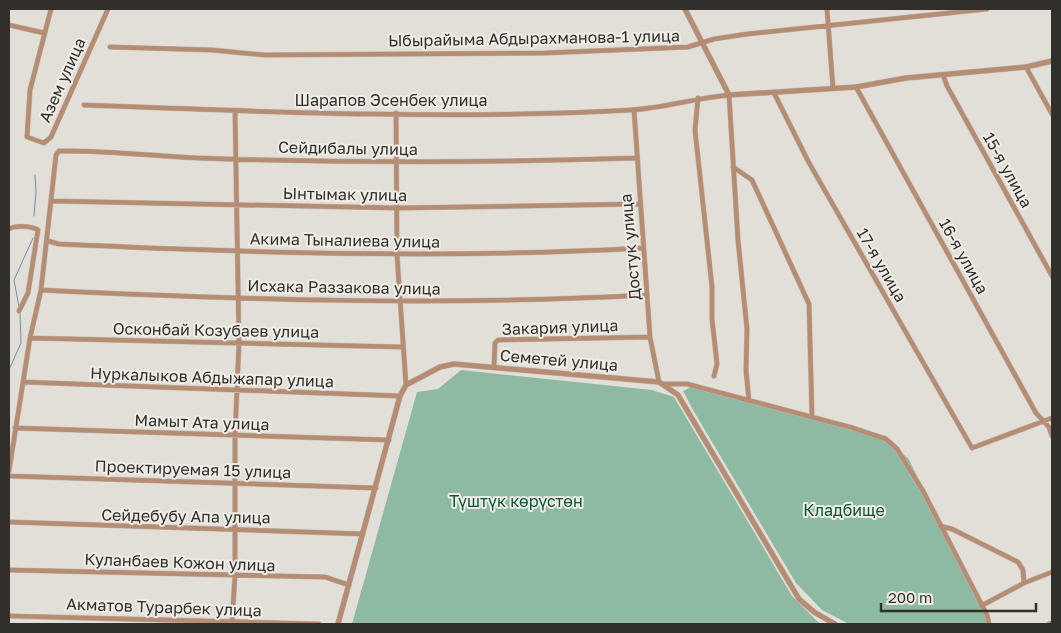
<svg xmlns="http://www.w3.org/2000/svg" width="1061" height="633" font-family="'Golos Text',sans-serif">
	<style>
		.green { fill: #8ebaa3 }
		.lines { fill: none; stroke-linecap: round; stroke-linejoin: round }
		.stream { stroke: #718eac; stroke-width: 1 }
		.minor-casing { stroke: #bebcb6; stroke-width: 5.5 }
		.tertiary-casing { stroke: #bebcb6; stroke-width: 6 }
		.minor { stroke: #b68c73; stroke-width: 4.5 }
		.tertiary { stroke: #b68c73; stroke-width: 5 }
		.labels { text-anchor: middle; dominant-baseline: central; stroke-width: 4; stroke-linejoin: round; paint-order: stroke }
		.street-label { font-size: 16px; fill: #302f2c; stroke: #f0ece6 }
		.park-label { font-size: 16px; fill: #045639; stroke: #f0ece6 }
	</style>
	<rect width="100%" height="100%" fill="#e2dfd9"/>
	<path class="green" d="M 461,370 L 652,390 L 674,397 L 792,596 L 820,624 L 352,624 L 417,392 L 438,389 Z
		M 691,387 L 883,438 L 908,458 L 986,611 L 989,624 L 849,624 L 822,610 L 796,583 L 693,410 L 683,391 Z"/>
	<g class="lines">
		<path class="stream" d="M 34,216 L 36,192 L 35,175
			M 19,307 L 14,280 L 33,238
			M 9,370 L 21,343 L 20,313"/>
		<defs>
			<path id="minor" d="M 51,9 L 30,90 L 27,137 L 44,143 L 51,137 L 108,9
				M 827,9 L 833,88
				M 9,25 L 44,33
				M 110,47 L 212,50 L 265,55 L 545,53 L 688,47 L 714,39 L 747,34 L 987,9
				M 1026,67 L 1052,114
				M 943,75 L 947,86 L 1052,276
				M 856,87 L 1036,413 L 1049,427 L 1052,436
				M 774,93 L 808,161 L 972,448 L 1052,418
				M 698,98 L 695,130 L 712,287 L 712,319 L 717,364 L 714,376
				M 84,105 C 266,112 449,120 631,110 C 664,108 696,98 729,95 L 738,240 L 747,329 L 746,370 L 749,401
				M 634,110 L 650,337 L 659,382
				M 396,113 L 397,255 L 406,385
				M 733,167 L 752,180 L 809,304 L 812,416
				M 52,201 L 397,208 L 639,204
				M 9,229 C 15,225 32,226 38,230 L 28,293 L 19,311
				M 48,241 L 59,244 C 254,253 448,259 643,248
				M 41,290 C 243,300 445,306 647,295
				M 30,338 L 402,347
				M 494,366 L 495,343 L 498,340 L 650,337
				M 23,382 L 400,396
				M 663,384 L 687,384 L 853,428 L 886,439 L 897,449 L 923,491 L 987,615 L 989,624
				M 15,428 L 389,440
				M 9,471 L 30,338 L 41,290 L 56,155 L 59,151 C 105,150 152,156 198,158 C 344,163 490,163 636,158
				M 9,476 L 376,488
				M 9,522 L 363,534
				M 940,526 L 952,529 L 1018,562 L 1023,570 L 1024,583
				M 9,570 L 325,577 L 349,585
				M 981,606 L 1024,583 L 1052,572
				M 9,616 L 319,624
				M 232,622 L 235,576 L 235,436 L 239,343 L 235,111
				M 1049,624 L 1052,623"/>
			<path id="tertiary" d="M 685,9 L 729,95 L 856,87 L 906,78 L 1026,67 L 1052,61
				M 338,624 L 400,396 L 406,385 L 440,367 L 454,364 L 659,382 L 678,395 L 799,599 L 814,612 L 835,624"/>
		</defs>
		<use href="#minor" class="minor-casing"/>
		<use href="#tertiary" class="tertiary-casing"/>
		<use href="#minor" class="minor"/>
		<use href="#tertiary" class="tertiary"/>
	</g>
	<g class="labels">
		<g class="street-label">
			<text transform="translate(534 38) rotate(-1)">Ыбырайыма Абдырахманова-1 улица</text>
			<text transform="translate(62 80) rotate(-66)">Азем улица</text>
			<text x="391" y="100">Шарапов Эсенбек улица</text>
			<text transform="translate(348 148) rotate(1)">Сейдибалы улица</text>
			<text transform="translate(1008 170) rotate(61)">15-я улица</text>
			<text transform="translate(345 194) rotate(1)">Ынтымак улица</text>
			<text transform="translate(345 240) rotate(1)">Акима Тыналиева улица</text>
			<text transform="translate(630 247) rotate(-95)">Достук улица</text>
			<text transform="translate(964 256) rotate(61)">16-я улица</text>
			<text transform="translate(882 265) rotate(60)">17-я улица</text>
			<text transform="translate(344 287) rotate(1)">Исхака Раззакова улица</text>
			<text transform="translate(560 327) rotate(-2)">Закария улица</text>
			<text transform="translate(216 330) rotate(1)">Осконбай Козубаев улица</text>
			<text transform="translate(559 360) rotate(5)">Семетей улица</text>
			<text transform="translate(212 377) rotate(2)">Нуркалыков Абдыжапар улица</text>
			<text transform="translate(202 422) rotate(2)">Мамыт Ата улица</text>
			<text transform="translate(193 469) rotate(2)">Проектируемая 15 улица</text>
			<text transform="translate(186 516) rotate(1)">Сейдебубу Апа улица</text>
			<text transform="translate(180 562) rotate(2)">Куланбаев Кожон улица</text>
			<text transform="translate(164 607) rotate(2)">Акматов Турарбек улица</text>
		</g>
		<g class="park-label">
			<text x="516" y="501">Түштүк көрүстөн</text>
			<text x="844" y="510">Кладбище</text>
		</g>
	</g>
	<rect width="1061" height="633" fill="none" stroke="#302f2c" stroke-width="20"/>
	<path d="M881 603v8h155v-8" fill="none" stroke="#302f2c" stroke-width="2.5"/>
	<text x="888" y="603" font-size="15" fill="#302f2c" stroke="#f0ece6" stroke-width="4" paint-order="stroke">200 m</text>
</svg>
